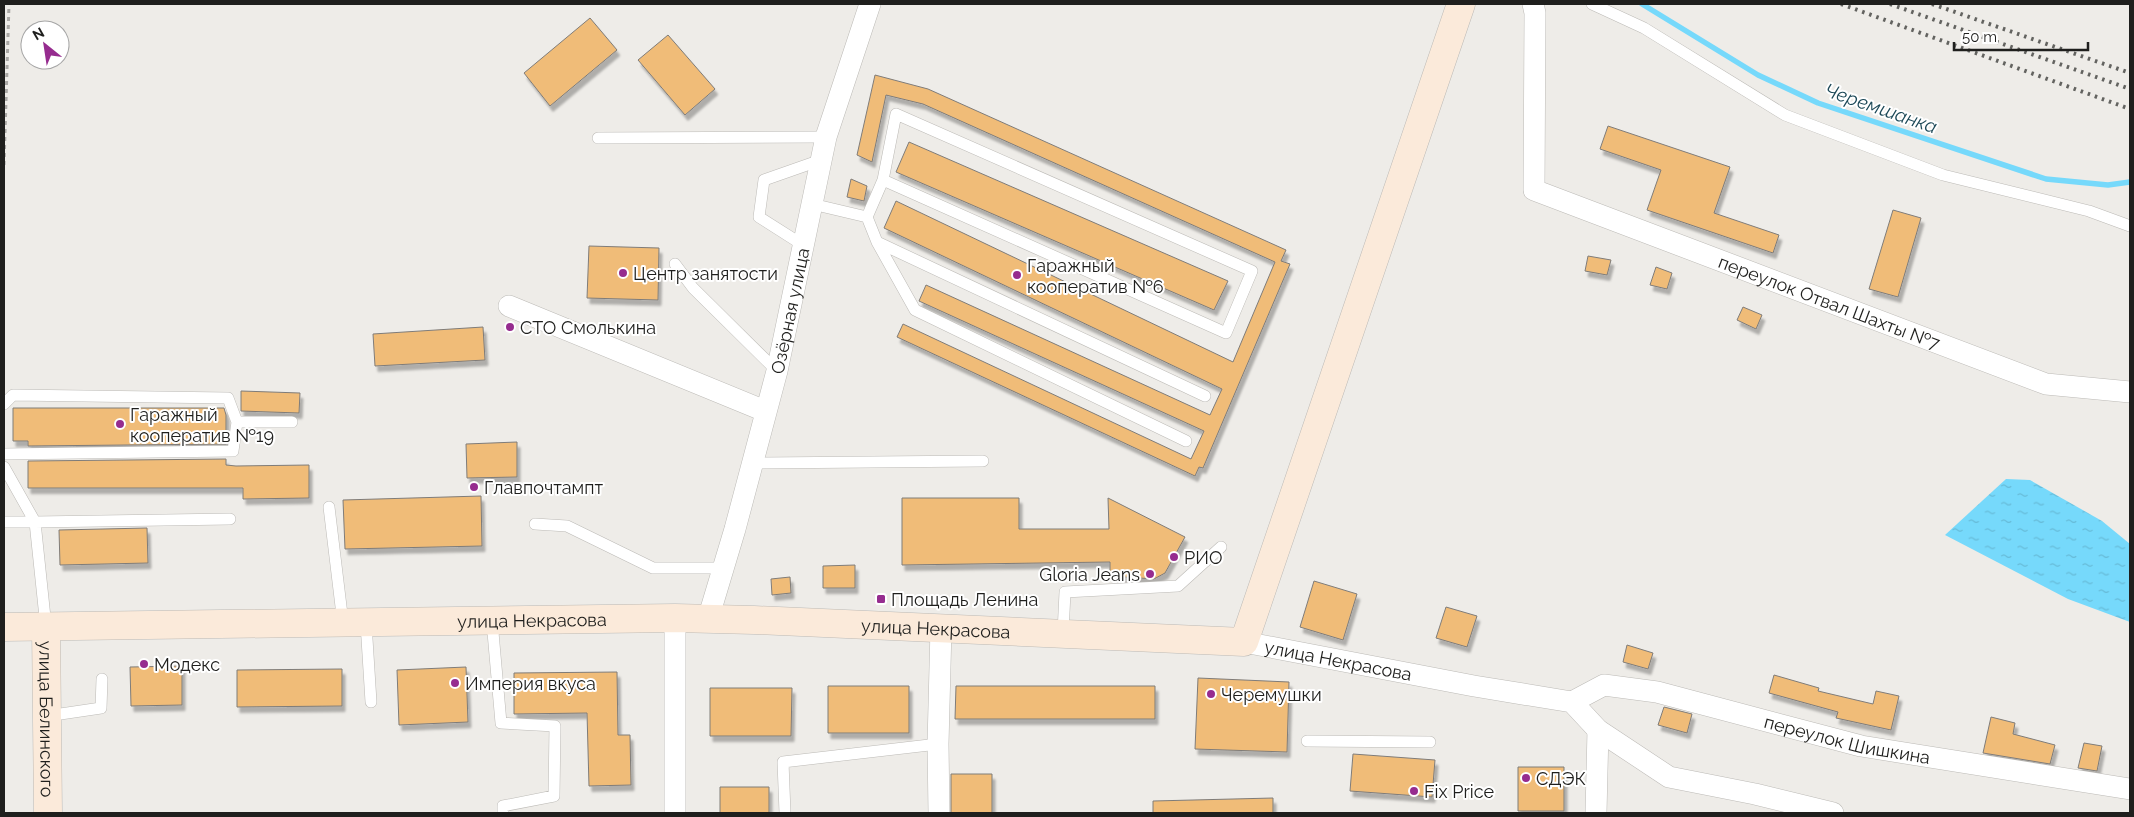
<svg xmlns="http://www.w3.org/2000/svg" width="2134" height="817" font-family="Raleway,sans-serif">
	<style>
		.water { fill: url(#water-ripples) }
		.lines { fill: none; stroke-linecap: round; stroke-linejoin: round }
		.stream { stroke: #76d9fb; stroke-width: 5.5 }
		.building { fill: #f0bc78; stroke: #7f7c79; filter: url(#shadow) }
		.lane-casing { stroke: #bcbab6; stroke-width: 12 }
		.street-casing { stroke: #bcbab6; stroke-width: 22 }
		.secondary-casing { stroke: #bcbab6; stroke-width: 29 }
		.path { stroke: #aaa8a5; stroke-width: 3; stroke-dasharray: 4 4; stroke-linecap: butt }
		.lane { stroke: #fff; stroke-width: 11 }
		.street { stroke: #fff; stroke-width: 21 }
		.secondary { stroke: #fbeada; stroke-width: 28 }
		.rail { stroke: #636360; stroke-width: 4; stroke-dasharray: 2.5 5; stroke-linecap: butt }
		.poi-dot { fill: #962c8f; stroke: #fff; stroke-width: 2 }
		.labels { text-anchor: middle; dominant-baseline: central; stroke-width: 4; stroke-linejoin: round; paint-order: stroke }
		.poi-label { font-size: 18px; fill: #1f1f1d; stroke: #fff; text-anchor: start }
		.street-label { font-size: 18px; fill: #1f1f1d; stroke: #fff }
		.water-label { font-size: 19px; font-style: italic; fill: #1d4958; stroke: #fff }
	</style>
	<defs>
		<pattern id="water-ripples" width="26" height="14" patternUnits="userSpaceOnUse" patternTransform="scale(1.25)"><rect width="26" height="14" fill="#76d9fb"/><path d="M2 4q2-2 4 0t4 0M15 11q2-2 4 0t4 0" fill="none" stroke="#66bad7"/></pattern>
		<filter id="shadow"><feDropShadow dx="3" dy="5.5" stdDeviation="1" flood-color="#0004"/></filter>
	</defs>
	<rect width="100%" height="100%" fill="#eeece8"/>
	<path class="water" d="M 2006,479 L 2030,480 L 2102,521 L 2130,544 L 2130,622 L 2068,599 L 1945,535 Z"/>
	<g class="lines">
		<path class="stream" d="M 1642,4 L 1758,75 L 1818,103 L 2046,179 L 2108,185 L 2130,182"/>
	</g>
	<path class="building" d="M 590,18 L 617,50 L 550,106 L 524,73 Z
		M 668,35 L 715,89 L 685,115 L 638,60 Z
		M 875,75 L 928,89 L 1286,250 L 1281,261 L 1290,264 L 1203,468 L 1199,467 L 1195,476 L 897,337 L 903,324 L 1191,459 L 1204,431 L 919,301 L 926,285 L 1210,415 L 1222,389 L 884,228 L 896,201 L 1233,362 L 1275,262 L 923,104 L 886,95 L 872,162 L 857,155 Z
		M 1608,126 L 1730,167 L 1714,213 L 1779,235 L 1773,253 L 1647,210 L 1661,170 L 1600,149 Z
		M 909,142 L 1228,281 L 1214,310 L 896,172 Z
		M 851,179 L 867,186 L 864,201 L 847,197 Z
		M 1893,210 L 1921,218 L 1898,297 L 1869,289 Z
		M 589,246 L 659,248 L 658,300 L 587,298 Z
		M 1588,256 L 1611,260 L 1607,275 L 1585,271 Z
		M 1656,267 L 1672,273 L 1667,289 L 1650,285 Z
		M 1743,307 L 1762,315 L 1756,329 L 1737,320 Z
		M 483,327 L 485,360 L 375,366 L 373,334 Z
		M 241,391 L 300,393 L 299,413 L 241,411 Z
		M 13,408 L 224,408 L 226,415 L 226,444 L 28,446 L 28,441 L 13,441 Z
		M 517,442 L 517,477 L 467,478 L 466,444 Z
		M 226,459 L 226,465 L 236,466 L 309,465 L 309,498 L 243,499 L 243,488 L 28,488 L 28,461 Z
		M 481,496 L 482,546 L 345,549 L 343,500 Z
		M 902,498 L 1019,498 L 1019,529 L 1109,529 L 1108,498 L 1185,537 L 1165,573 L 1154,579 L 1110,576 L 1110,562 L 902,565 Z
		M 147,528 L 148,563 L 60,565 L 59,530 Z
		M 855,565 L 855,588 L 823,588 L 823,566 Z
		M 790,577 L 791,593 L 772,595 L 771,579 Z
		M 1314,581 L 1357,594 L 1343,640 L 1300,627 Z
		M 1446,607 L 1477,616 L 1467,647 L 1436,638 Z
		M 1627,645 L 1653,653 L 1648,669 L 1623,662 Z
		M 182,666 L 182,705 L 131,706 L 130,667 Z
		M 466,667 L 468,722 L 399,725 L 397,670 Z
		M 342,669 L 342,706 L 237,707 L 237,670 Z
		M 617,672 L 618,735 L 630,735 L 631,785 L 589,786 L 587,713 L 514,714 L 514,673 Z
		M 1774,675 L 1819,688 L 1818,691 L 1873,704 L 1876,691 L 1899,696 L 1891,730 L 1836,718 L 1838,712 L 1769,693 Z
		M 1198,678 L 1289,682 L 1287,752 L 1195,749 Z
		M 828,686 L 909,686 L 909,733 L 828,733 Z
		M 956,686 L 1155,686 L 1155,719 L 955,719 Z
		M 710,688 L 792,688 L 791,736 L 710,736 Z
		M 1664,707 L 1692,714 L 1687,733 L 1658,725 Z
		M 1991,717 L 2015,723 L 2013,734 L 2055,745 L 2050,764 L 1983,753 Z
		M 2084,743 L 2102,746 L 2097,771 L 2078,768 Z
		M 1353,754 L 1435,760 L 1432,797 L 1350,791 Z
		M 1518,767 L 1564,767 L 1564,811 L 1518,811 Z
		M 951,774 L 992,774 L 992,813 L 951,813 Z
		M 720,787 L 769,787 L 769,813 L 720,813 Z
		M 1273,798 L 1273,813 L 1153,813 L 1153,801 Z"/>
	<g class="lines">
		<defs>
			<path id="lane" d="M 1592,4 L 1644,28 L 1785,115 L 1943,175 L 2089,211 L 2130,226
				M 598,138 L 826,137
				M 812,204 L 867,217 L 877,242 L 1205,396
				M 867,217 L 883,180 L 896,114 L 1252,271 L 1226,333 L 883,180
				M 877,242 L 915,310 L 1186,441
				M 803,245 L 759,217 L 764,180 L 821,160
				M 675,264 L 693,288 L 777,371
				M 4,404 L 13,395 L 228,398 L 237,422 L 233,451 L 4,454
				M 237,422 L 292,422
				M 752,463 L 983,461
				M 4,467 L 35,522 L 230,519
				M 329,507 L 343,623
				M 4,522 L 35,522 L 46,627
				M 535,524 L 567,526 L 653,568 L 723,568
				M 492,621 L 501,723 L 555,726 L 554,796 L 503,806 L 503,813
				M 366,623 L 371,702
				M 1063,633 L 1065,592 L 1178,586 L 1221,547
				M 47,716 L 101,708 L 102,679
				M 1307,741 L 1430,742
				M 785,813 L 783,762 L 938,744"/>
			<g id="street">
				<path id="s1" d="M 1533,4 L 1535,13 L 1534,190 L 2046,384 L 2130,392"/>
				<path d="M 509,306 L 765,411"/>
				<path d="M 675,618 L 675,813"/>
				<path id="s2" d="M 708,619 L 735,529 L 777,371 L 826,137 L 870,4"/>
				<path id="s3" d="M 1244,642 L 1474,686 L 1572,702 L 1598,730 L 1669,777 L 1755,794 L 1833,813"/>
				<path id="s4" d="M 1572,702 L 1604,685 L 1657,692 L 1861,746 L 2130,789"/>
				<path d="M 939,813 L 938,744 L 941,628"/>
				<path d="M 1596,813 L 1598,730"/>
			</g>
			<g id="secondary">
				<path id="s5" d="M 4,627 L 675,618 L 754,620 L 1244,642 L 1461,4"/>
				<path id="s6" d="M 46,627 L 48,813"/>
			</g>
		</defs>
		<use href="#lane" class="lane-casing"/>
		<use href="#street" class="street-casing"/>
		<use href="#secondary" class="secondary-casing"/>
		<path class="path" d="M 4,165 L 9,4"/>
		<use href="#lane" class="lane"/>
		<use href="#street" class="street"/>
		<use href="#secondary" class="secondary"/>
		<path class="rail" d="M 1841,4 L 2130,109
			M 1890,4 L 2130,89
			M 1932,4 L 2130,73"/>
	</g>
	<g class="poi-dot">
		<circle cx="623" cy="273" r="5"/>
		<circle cx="1017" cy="275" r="5"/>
		<circle cx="510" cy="327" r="5"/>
		<circle cx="120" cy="424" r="5"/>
		<circle cx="474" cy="487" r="5"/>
		<circle cx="1174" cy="557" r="5"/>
		<circle cx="1150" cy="574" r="5"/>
		<rect x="876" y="594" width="10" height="10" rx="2.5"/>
		<circle cx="144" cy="664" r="5"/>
		<circle cx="455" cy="683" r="5"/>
		<circle cx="1211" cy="694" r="5"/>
		<circle cx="1526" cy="778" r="5"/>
		<circle cx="1414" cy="791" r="5"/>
	</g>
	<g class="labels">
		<g class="poi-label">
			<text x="1027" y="265">Гаражный<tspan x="1027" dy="21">кооператив №6</tspan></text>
			<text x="633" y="273">Центр занятости</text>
			<text x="520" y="327">СТО Смолькина</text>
			<text x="130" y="414">Гаражный<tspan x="130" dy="21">кооператив №19</tspan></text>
			<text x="484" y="487">Главпочтампт</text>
			<text x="1184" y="557">РИО</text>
			<text x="1140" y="574" text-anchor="end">Gloria Jeans</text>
			<text x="891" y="599">Площадь Ленина</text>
			<text x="154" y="664">Модекс</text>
			<text x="465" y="683">Империя вкуса</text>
			<text x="1221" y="694">Черемушки</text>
			<text x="1536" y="778">СДЭК</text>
			<text x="1424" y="791">Fix Price</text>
		</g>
		<g class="street-label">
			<text stroke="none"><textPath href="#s1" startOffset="502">переулок Отвал Шахты №7</textPath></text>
			<text stroke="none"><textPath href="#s2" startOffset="319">Озёрная улица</textPath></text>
			<text stroke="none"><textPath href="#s5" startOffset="528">улица Некрасова</textPath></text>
			<text stroke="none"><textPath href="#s5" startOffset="932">улица Некрасова</textPath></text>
			<text stroke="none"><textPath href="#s3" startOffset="96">улица Некрасова</textPath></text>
			<text stroke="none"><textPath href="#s6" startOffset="92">улица Белинского</textPath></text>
			<text stroke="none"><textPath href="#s4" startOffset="286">переулок Шишкина</textPath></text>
		</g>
		<g class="water-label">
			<text transform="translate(1881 108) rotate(19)">Черемшанка</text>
		</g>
	</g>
	<rect width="2134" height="817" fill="none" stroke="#1f1f1d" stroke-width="10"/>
	<g transform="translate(45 45) rotate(330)"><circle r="24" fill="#ffffff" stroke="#a5a5a5"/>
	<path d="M0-4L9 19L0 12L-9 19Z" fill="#962c8f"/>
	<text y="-8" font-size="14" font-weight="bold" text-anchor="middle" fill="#1f1f1d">N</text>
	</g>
	<path d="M1954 42v8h134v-8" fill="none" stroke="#1f1f1d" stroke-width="2.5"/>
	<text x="1962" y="42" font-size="15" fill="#1f1f1d" stroke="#ffffff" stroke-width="4" paint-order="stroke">50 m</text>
</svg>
